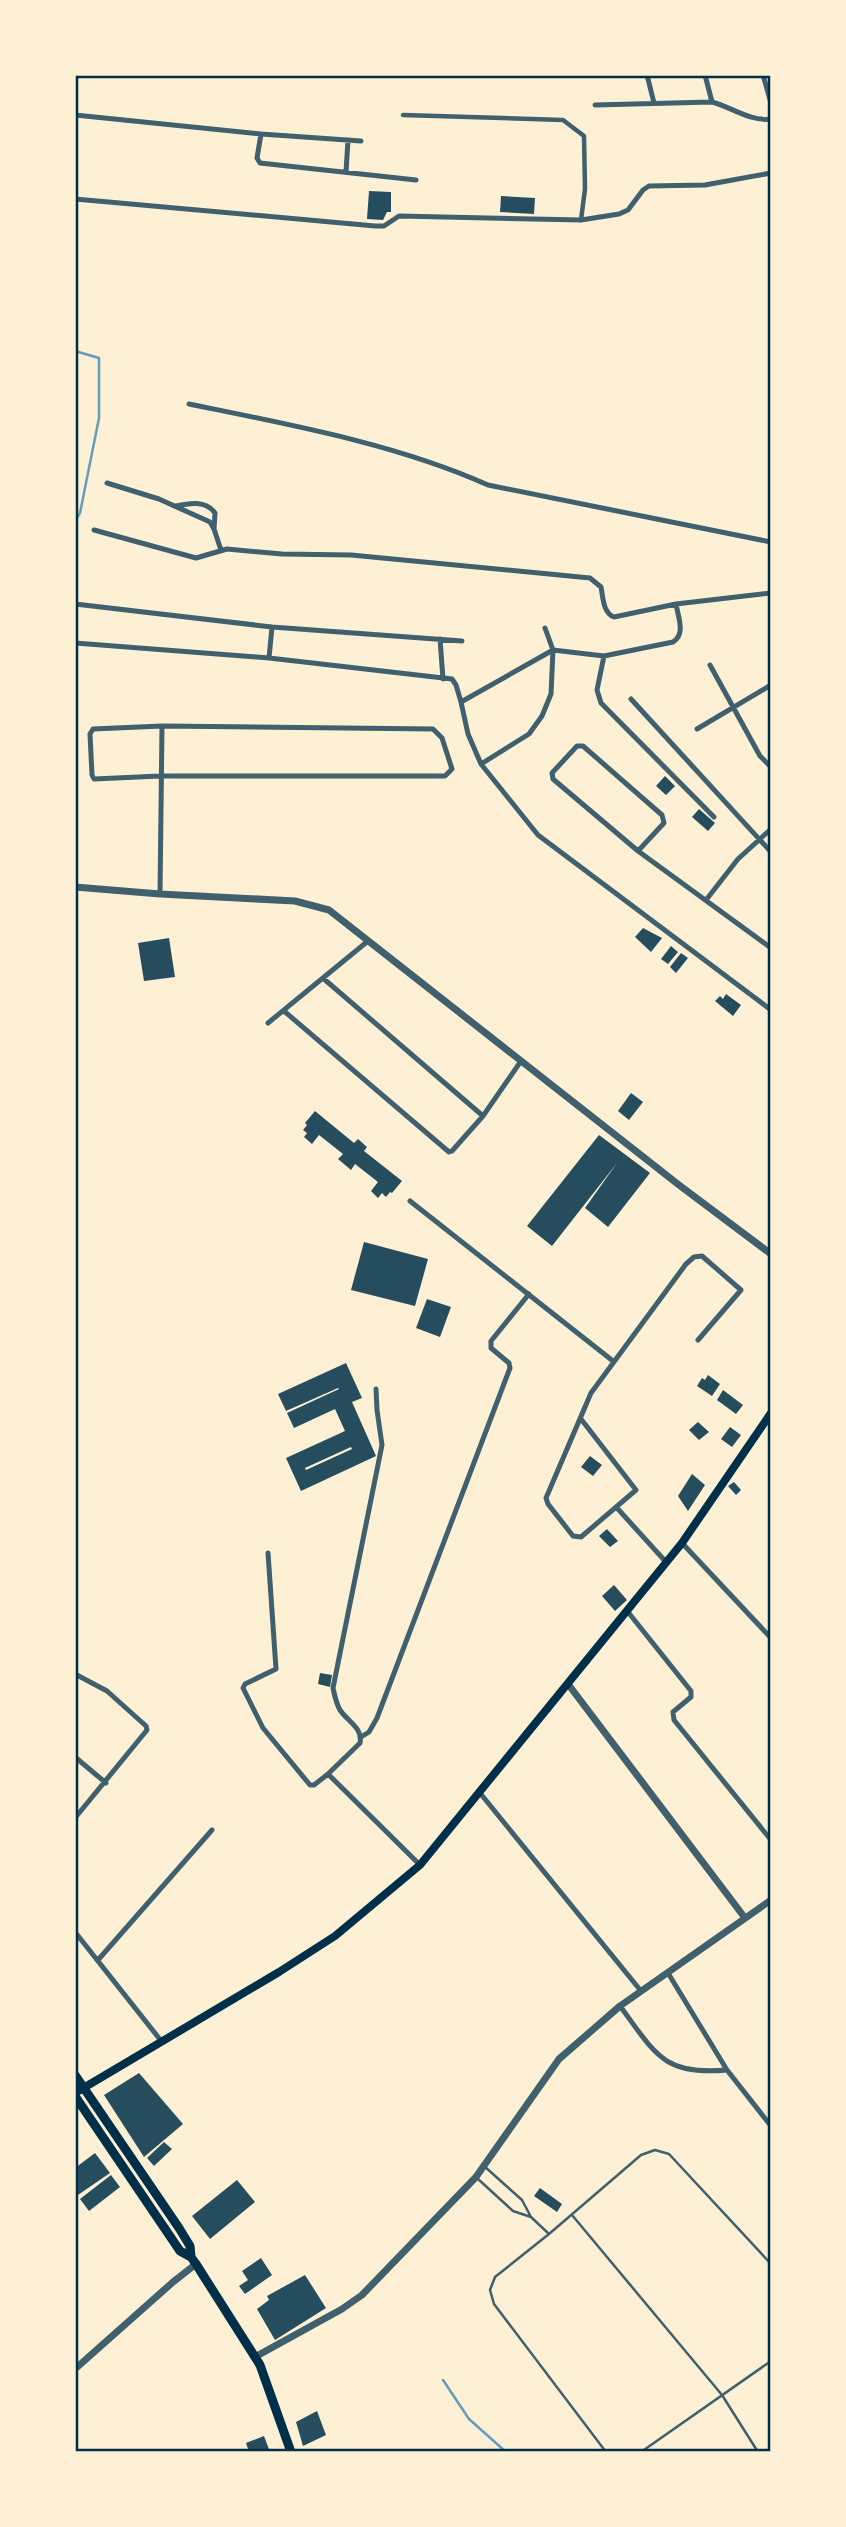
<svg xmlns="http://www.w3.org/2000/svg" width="846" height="2527" font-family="'Public Sans',sans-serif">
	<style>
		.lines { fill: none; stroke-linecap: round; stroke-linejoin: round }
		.stream { stroke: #669bbc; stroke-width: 2.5 }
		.building { fill: #264d5e; fill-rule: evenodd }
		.service { stroke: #3f606c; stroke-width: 2.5 }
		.pedestrian { stroke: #3f606c; stroke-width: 4.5 }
		.minor { stroke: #3f606c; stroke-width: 5 }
		.tertiary { stroke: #3f606c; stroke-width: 7 }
		.secondary { stroke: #003049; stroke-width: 8 }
		.trunk { stroke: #003049; stroke-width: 9 }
		.neatline { fill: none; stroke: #003049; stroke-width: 2.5 }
	</style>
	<rect width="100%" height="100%" fill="#fdf0d5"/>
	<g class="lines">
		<path class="stream" d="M 75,351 L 99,358 L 99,418 L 80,513 L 75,522
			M 443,2380 L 469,2419 L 506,2452"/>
	</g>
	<path class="building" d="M 369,191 L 391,192 L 391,212 L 387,212 L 383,220 L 367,219 Z
		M 501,196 L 535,198 L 534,214 L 500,212 Z
		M 665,776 L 675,786 L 666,795 L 656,786 Z
		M 699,809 L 715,823 L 708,831 L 692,817 Z
		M 643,928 L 662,938 L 651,952 L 635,937 Z
		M 169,938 L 175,977 L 144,981 L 138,943 Z
		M 671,946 L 678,952 L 668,964 L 661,959 Z
		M 681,953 L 688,958 L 676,973 L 670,967 Z
		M 726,994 L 741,1005 L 733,1016 L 715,1001 L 720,996 L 723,999 Z
		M 631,1093 L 643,1102 L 629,1120 L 618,1111 Z
		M 315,1111 L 354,1143 L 358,1139 L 367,1147 L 364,1151 L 402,1181 L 392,1193 L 390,1192 L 386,1197 L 382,1193 L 378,1198 L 371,1191 L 378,1182 L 355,1164 L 351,1170 L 338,1159 L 343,1154 L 319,1135 L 312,1144 L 304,1137 L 307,1133 L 303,1130 L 307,1125 L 305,1123 Z
		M 599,1135 L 650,1173 L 608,1227 L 585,1208 L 617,1163 L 552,1246 L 527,1226 Z
		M 364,1242 L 428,1259 L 415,1306 L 351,1290 Z
		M 427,1299 L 451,1307 L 440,1337 L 416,1328 Z
		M 346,1363 L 362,1398 L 352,1402 L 376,1456 L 301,1491 L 286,1458 L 345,1431 L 335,1409 L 294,1428 L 287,1413 L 339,1389 L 338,1388 L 286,1411 L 278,1394 ZM 351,1447 L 352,1449 L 306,1470 L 305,1468 Z
		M 708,1375 L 720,1384 L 712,1396 L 697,1386 L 702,1378 L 705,1380 Z
		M 723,1390 L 743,1405 L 736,1414 L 717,1400 Z
		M 698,1422 L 709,1432 L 699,1440 L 689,1430 Z
		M 730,1427 L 741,1435 L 732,1447 L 721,1439 Z
		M 590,1456 L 602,1465 L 593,1476 L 581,1467 Z
		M 692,1474 L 705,1485 L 688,1511 L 678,1496 Z
		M 734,1482 L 741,1490 L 736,1495 L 728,1486 Z
		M 607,1529 L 618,1541 L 610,1547 L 599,1536 Z
		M 614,1585 L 627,1600 L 615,1611 L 602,1596 Z
		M 320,1673 L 332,1675 L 330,1687 L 318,1684 Z
		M 139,2073 L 183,2124 L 144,2157 L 104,2095 Z
		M 164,2142 L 172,2149 L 154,2166 L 147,2158 Z
		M 95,2153 L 110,2173 L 75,2197 L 75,2168 Z
		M 111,2175 L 120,2187 L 89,2211 L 80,2199 Z
		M 237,2180 L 255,2202 L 210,2239 L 192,2216 Z
		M 540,2188 L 562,2204 L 557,2212 L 534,2196 Z
		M 261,2258 L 272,2275 L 245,2294 L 239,2286 L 248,2280 L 242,2271 Z
		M 305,2275 L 326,2308 L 275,2340 L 257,2309 L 269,2300 L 267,2296 Z
		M 317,2411 L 326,2435 L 303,2446 L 296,2422 Z
		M 264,2436 L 270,2452 L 249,2452 L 246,2443 Z"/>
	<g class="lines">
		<path class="service" d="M 484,2166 L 522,2200 L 531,2217 L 549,2234
			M 478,2179 L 513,2211 L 531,2217
			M 572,2215 L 722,2395 L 758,2452
			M 606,2452 L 494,2304 L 490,2290 L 495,2277 L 549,2234 L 641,2155 L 655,2150 L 669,2154 L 771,2264
			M 641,2452 L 771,2361"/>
		<path class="pedestrian" d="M 403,115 L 563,120 L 584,136 L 585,189 L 581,220"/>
		<path class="minor" d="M 647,75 L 654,103
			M 705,75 L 712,102
			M 763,75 L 771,103
			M 595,105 L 712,102 C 731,107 751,122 771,119
			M 75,115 L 261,134 L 257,158 L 260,163 L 416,180
			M 261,134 L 361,141
			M 346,172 L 348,140
			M 75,199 L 375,226 L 384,226 L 399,216 L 581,220 L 619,214 L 628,210 L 643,190 L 649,186 L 705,185 L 771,173
			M 189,404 C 287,424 397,444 488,485 L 771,542
			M 107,483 L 159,499 L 210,522 L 214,529 L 221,550
			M 176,506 C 189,503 206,500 215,513 L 214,529
			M 94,530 L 196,558 L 227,549 L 282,554 L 351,555 L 590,578 L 601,587 C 603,597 603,613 614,617 L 676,604 L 771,593
			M 75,604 L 272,627 L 462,641
			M 676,604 C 678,617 686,634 673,642 L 604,656 L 553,650 L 461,702 L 468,734 L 481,764 L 538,835 L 771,1010
			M 440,639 L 443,679
			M 75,643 L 269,658 L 452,679 L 456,685 L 461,702
			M 604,656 L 597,690 L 601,703 L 714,817
			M 269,658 L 272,627
			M 710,665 L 760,756 L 771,767
			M 631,699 L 771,852
			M 162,726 L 433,729 L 442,738 L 452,769 L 445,776 L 160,776 L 94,779 L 92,775 L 90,734 L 93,729 Z
			M 697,729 L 771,685
			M 481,764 L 529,734 L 542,716 L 551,694 L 553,650 L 545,628
			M 638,851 L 664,823 L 662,815 L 583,746 L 577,746 L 552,773 L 553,779 L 638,851 L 771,948
			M 160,894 L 162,726
			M 706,900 L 738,859 L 771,829
			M 324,979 L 483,1116
			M 284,1011 L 449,1152 L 452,1151 L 483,1116 L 521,1061
			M 268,1023 L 368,941
			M 410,1201 L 613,1361
			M 376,1389 L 377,1410 L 382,1445 L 333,1688 C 335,1697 336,1703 340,1710 C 348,1722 363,1728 360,1743 L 328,1774 L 420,1865
			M 581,1419 L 636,1490 L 581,1537 L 573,1536 L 548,1504 L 546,1498 L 591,1393 L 686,1264 L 694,1257 L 702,1256 L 741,1290 L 698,1340
			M 617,1508 L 666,1562
			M 682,1543 L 771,1638
			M 268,1553 L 276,1669 L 245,1684 L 243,1688 L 263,1728 L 310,1785 L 314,1785 L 328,1774
			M 628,1612 L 691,1691 L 691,1697 L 673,1712 L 674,1720 L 771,1840
			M 75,1674 L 107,1691 L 146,1726 L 147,1730 L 75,1818
			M 361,1737 L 369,1732 L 377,1718 L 510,1368 L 509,1363 L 491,1348 L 491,1341 L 529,1294
			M 75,1757 L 106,1783
			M 480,1793 L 641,1991
			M 75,1932 L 162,2042
			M 98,1960 L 212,1830
			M 668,1973 L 727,2070 L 771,2126
			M 620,2006 C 655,2053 663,2076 727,2070"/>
		<path class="tertiary" d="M 75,887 L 160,894 L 295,901 L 329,910 L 679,1185 L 771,1254
			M 568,1684 L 745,1918
			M 255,2357 L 342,2309 L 362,2295 L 476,2177 L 559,2059 L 620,2006 L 771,1900
			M 75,2369 L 173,2282 L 196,2264"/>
		<path class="secondary" d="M 75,2093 L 279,1972 L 335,1936 L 420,1865 L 682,1543 L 771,1413"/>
		<path class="trunk" d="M 75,2075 L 179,2228 L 190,2246 L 191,2257
			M 75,2096 L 180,2251 L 191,2257 L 196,2264 L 260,2365 L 291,2452"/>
	</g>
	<rect width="846" height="2527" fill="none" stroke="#fdf0d5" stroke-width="154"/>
	<rect x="77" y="77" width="692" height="2373" class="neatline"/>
</svg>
